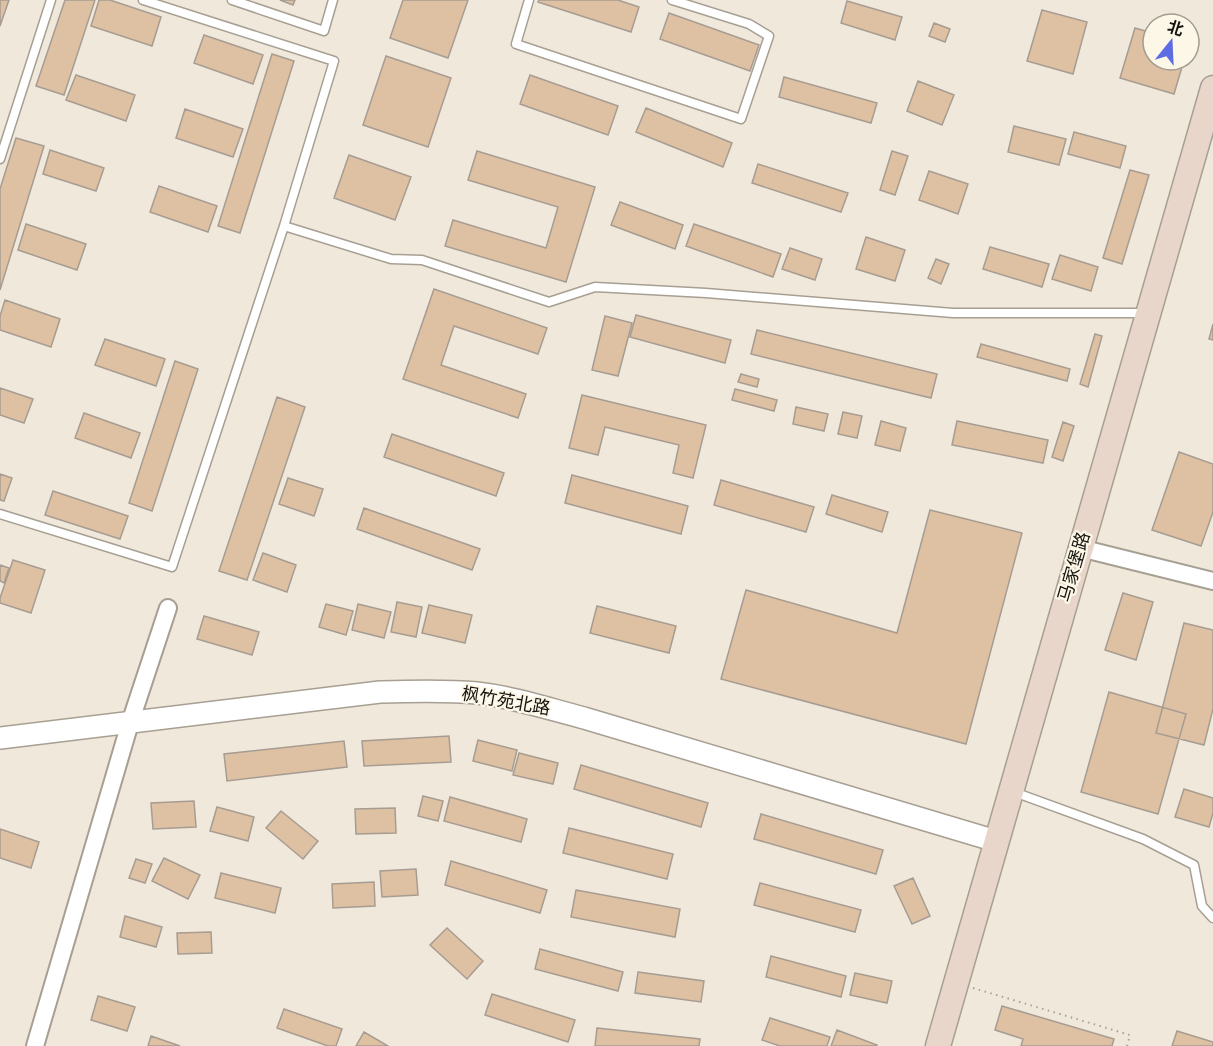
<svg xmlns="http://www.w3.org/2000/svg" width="1213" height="1046" font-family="Karla,'Noto Sans SC',sans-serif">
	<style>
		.building { fill: #dec0a3; stroke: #a79c91; stroke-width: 1.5 }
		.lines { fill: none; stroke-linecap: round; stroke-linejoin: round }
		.service-casing { stroke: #a69f92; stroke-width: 11 }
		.minor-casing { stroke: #a69f92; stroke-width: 20 }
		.tertiary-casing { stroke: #a69f92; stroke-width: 24 }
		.secondary-casing { stroke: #a69f92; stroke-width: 27 }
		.path { stroke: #a6a196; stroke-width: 2; stroke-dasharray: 1.5 4.5; stroke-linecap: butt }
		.service { stroke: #fff; stroke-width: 8 }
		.minor { stroke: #fff; stroke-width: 16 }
		.tertiary { stroke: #fff; stroke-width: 21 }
		.secondary { stroke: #e9d6cb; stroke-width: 24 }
		.labels { text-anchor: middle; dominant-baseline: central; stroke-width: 4.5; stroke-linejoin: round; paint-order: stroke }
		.street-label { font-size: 18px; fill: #16140f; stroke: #fdf7e8 }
	</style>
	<rect width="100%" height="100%" fill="#f0e9db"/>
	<path class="building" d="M 0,0 L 9,0 L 0,26 Z
		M 65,0 L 95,0 L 64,95 L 36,86 Z
		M 99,0 L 110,0 L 161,17 L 152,46 L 91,26 Z
		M 280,0 L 295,0 L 293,5 Z
		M 403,0 L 468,0 L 448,58 L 390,38 Z
		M 539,0 L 618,0 L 639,7 L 631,32 L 538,2 Z
		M 847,1 L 902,17 L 895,40 L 841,23 Z
		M 1042,10 L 1087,22 L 1073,74 L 1027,61 Z
		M 669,13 L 759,45 L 750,71 L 660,39 Z
		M 934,23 L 950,29 L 945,42 L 929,36 Z
		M 1135,28 L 1153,33 L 1153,60 L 1184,60 L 1174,94 L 1120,78 Z
		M 204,35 L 263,55 L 253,84 L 194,63 Z
		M 272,54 L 294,61 L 240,233 L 218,226 Z
		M 386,56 L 451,78 L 428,147 L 363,125 Z
		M 76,75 L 135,95 L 126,121 L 66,100 Z
		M 530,75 L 618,106 L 608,135 L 520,104 Z
		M 784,77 L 877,103 L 871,123 L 779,97 Z
		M 918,81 L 954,95 L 942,125 L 907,111 Z
		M 646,108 L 732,143 L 723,167 L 636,132 Z
		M 185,109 L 243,129 L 233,157 L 176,138 Z
		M 1014,126 L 1066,139 L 1059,165 L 1008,152 Z
		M 1074,132 L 1126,146 L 1120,168 L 1068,154 Z
		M 16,138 L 44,146 L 0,290 L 0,189 Z
		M 50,150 L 104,168 L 96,191 L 43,174 Z
		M 477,151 L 595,187 L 566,282 L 445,246 L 453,220 L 546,248 L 558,207 L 468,180 Z
		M 892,151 L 908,156 L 895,195 L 880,190 Z
		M 349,155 L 411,177 L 395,220 L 334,198 Z
		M 758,164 L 848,193 L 841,212 L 752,183 Z
		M 1130,170 L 1149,175 L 1122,264 L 1103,258 Z
		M 929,171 L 968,184 L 958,214 L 919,200 Z
		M 159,186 L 217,206 L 208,232 L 150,212 Z
		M 620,202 L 683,225 L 675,249 L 611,225 Z
		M 26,224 L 86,244 L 77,270 L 18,250 Z
		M 694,224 L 781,254 L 773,277 L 686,246 Z
		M 866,237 L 905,250 L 895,281 L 856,269 Z
		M 990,247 L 1049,264 L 1042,287 L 983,269 Z
		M 790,248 L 822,259 L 815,280 L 782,269 Z
		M 1060,255 L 1098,267 L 1091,291 L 1052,279 Z
		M 936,259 L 949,264 L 941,284 L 928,278 Z
		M 434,289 L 547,328 L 538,354 L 454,326 L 441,365 L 526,394 L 518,418 L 403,379 Z
		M 5,300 L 60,319 L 51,347 L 0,330 L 0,316 Z
		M 636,315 L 731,340 L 725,363 L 630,337 Z
		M 605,316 L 632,323 L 618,376 L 592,370 Z
		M 1213,324 L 1213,340 L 1209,339 Z
		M 757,330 L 937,374 L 931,398 L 751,354 Z
		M 1095,334 L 1102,336 L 1088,387 L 1080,384 Z
		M 105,339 L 165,359 L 156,386 L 95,365 Z
		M 981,344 L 1070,369 L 1067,381 L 977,357 Z
		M 175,361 L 198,369 L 152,511 L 129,503 Z
		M 741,374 L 759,379 L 757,387 L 738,382 Z
		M 0,388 L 33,399 L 24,423 L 0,415 Z
		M 735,389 L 777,400 L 774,411 L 732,400 Z
		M 582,395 L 706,425 L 693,478 L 673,473 L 679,445 L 605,427 L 598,455 L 569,448 Z
		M 277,397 L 305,407 L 247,580 L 219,571 Z
		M 796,407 L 828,414 L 824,431 L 793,424 Z
		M 843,412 L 862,416 L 857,438 L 838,434 Z
		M 84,413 L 140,433 L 131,458 L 75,438 Z
		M 881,421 L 906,428 L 900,451 L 875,445 Z
		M 957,421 L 1048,440 L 1043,463 L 952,445 Z
		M 1063,422 L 1074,426 L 1063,461 L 1052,457 Z
		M 392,434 L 504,473 L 496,496 L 384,457 Z
		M 1179,452 L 1213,464 L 1213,512 L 1201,546 L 1152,530 Z
		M 0,474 L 12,478 L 4,501 L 0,500 Z
		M 572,475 L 688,506 L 681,534 L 565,503 Z
		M 288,478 L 323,489 L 314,516 L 279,504 Z
		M 721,480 L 814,507 L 806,532 L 714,505 Z
		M 53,491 L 128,516 L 120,539 L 45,515 Z
		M 832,495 L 888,512 L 882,532 L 826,514 Z
		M 364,508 L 480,549 L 472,570 L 357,529 Z
		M 930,510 L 1022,533 L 966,744 L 721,679 L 746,590 L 897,633 Z
		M 263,553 L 296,565 L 287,592 L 253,580 Z
		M 13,560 L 45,570 L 31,613 L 0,603 L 0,598 Z
		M 0,565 L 9,568 L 4,583 L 0,581 Z
		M 1123,593 L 1153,602 L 1136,660 L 1105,650 Z
		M 397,602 L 422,607 L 416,637 L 391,632 Z
		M 326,604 L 353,611 L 346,635 L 319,627 Z
		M 358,604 L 391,612 L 384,638 L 352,630 Z
		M 429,605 L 472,615 L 465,643 L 422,633 Z
		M 597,606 L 676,626 L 669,653 L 590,633 Z
		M 204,616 L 259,632 L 252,655 L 197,639 Z
		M 1184,623 L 1213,630 L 1213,709 L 1204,745 L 1156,733 Z
		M 1109,692 L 1186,714 L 1158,814 L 1081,792 Z
		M 449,736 L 451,762 L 364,766 L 362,741 Z
		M 478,740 L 517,750 L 512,771 L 473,761 Z
		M 344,741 L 347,767 L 227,781 L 224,754 Z
		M 519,753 L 558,763 L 553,784 L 513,775 Z
		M 581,765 L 708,803 L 701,827 L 574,789 Z
		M 1184,789 L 1213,798 L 1213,813 L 1209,827 L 1175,817 Z
		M 423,796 L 443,801 L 438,821 L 418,816 Z
		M 450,797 L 527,819 L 521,842 L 444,821 Z
		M 194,801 L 196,827 L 153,829 L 151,803 Z
		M 217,807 L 254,817 L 248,841 L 210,831 Z
		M 395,808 L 396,833 L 356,834 L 355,809 Z
		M 281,811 L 318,841 L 303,859 L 266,828 Z
		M 761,814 L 883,850 L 876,874 L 754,839 Z
		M 569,828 L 673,854 L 667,879 L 563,853 Z
		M 0,829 L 39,842 L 31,868 L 0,858 Z
		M 164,858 L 200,875 L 188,899 L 152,881 Z
		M 136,859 L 152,864 L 145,883 L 129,878 Z
		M 451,861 L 547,890 L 540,913 L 445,885 Z
		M 416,869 L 418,895 L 382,897 L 380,871 Z
		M 221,873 L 281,888 L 275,913 L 215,898 Z
		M 913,878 L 930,916 L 912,924 L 894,886 Z
		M 374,882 L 375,906 L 333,908 L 332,884 Z
		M 760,883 L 861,910 L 855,932 L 754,905 Z
		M 576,890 L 680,909 L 675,937 L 571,917 Z
		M 125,916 L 162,927 L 156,947 L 120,937 Z
		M 447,928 L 483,961 L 467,979 L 430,945 Z
		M 211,932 L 212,953 L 178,954 L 177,933 Z
		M 540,949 L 623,972 L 618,991 L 535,969 Z
		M 771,956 L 846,976 L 841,997 L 766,977 Z
		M 638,972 L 704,981 L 701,1002 L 635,993 Z
		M 855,973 L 892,981 L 887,1003 L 850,995 Z
		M 492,994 L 575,1020 L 568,1042 L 485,1015 Z
		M 98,996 L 135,1007 L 127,1031 L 91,1020 Z
		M 1002,1006 L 1114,1039 L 1112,1046 L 1021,1046 L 1023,1039 L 995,1030 Z
		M 284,1009 L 342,1029 L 336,1046 L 328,1046 L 277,1028 Z
		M 770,1018 L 830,1037 L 827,1046 L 780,1046 L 762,1040 Z
		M 597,1028 L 700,1039 L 699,1046 L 595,1046 Z
		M 837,1030 L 877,1045 L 876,1046 L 831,1046 Z
		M 1177,1031 L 1213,1042 L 1213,1046 L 1172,1046 Z
		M 364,1032 L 388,1046 L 356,1046 Z
		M 151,1036 L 180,1046 L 148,1046 Z"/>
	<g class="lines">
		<defs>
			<path id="service" d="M 232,0 L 324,31 L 333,0
				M 529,0 L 516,44 L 741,119 L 769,36 L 749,24 L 672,0
				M 0,159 L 51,0
				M 284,226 L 391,259 L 422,260 L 549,302 L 595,287 L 706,293 L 953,313 L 1145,313
				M 0,514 L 172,567 L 284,226 L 334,61 L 143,0
				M 1014,792 L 1143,839 L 1194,865 L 1202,906 L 1213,918"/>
			<path id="minor" d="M 1080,548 L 1213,581
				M 35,1046 L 130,723 L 168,608"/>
			<path id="tertiary" d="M 0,738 L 380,692 C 413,691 445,690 477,693 C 513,697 549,709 584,718 L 996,841"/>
			<path id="secondary" d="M 938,1046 L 1213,88"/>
		</defs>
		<use href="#service" class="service-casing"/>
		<use href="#minor" class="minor-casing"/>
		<use href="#tertiary" class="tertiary-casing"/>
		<use href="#secondary" class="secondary-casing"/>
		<path class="path" d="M 973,988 L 1130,1035 L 1127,1046"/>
		<use href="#service" class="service"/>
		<use href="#minor" class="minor"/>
		<use href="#tertiary" class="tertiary"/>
		<use href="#secondary" class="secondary"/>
	</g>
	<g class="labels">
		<g class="street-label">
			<text transform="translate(1074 567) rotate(-74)">马家堡路</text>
			<text transform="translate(506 701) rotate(10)">枫竹苑北路</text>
		</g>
	</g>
	<g transform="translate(1171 42) rotate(18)"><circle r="28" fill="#fdf7e8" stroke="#a19c91" stroke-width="1.5"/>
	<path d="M0-4.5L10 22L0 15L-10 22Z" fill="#5c6de4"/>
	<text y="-9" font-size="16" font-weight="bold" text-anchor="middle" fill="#16140f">北</text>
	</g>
</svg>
